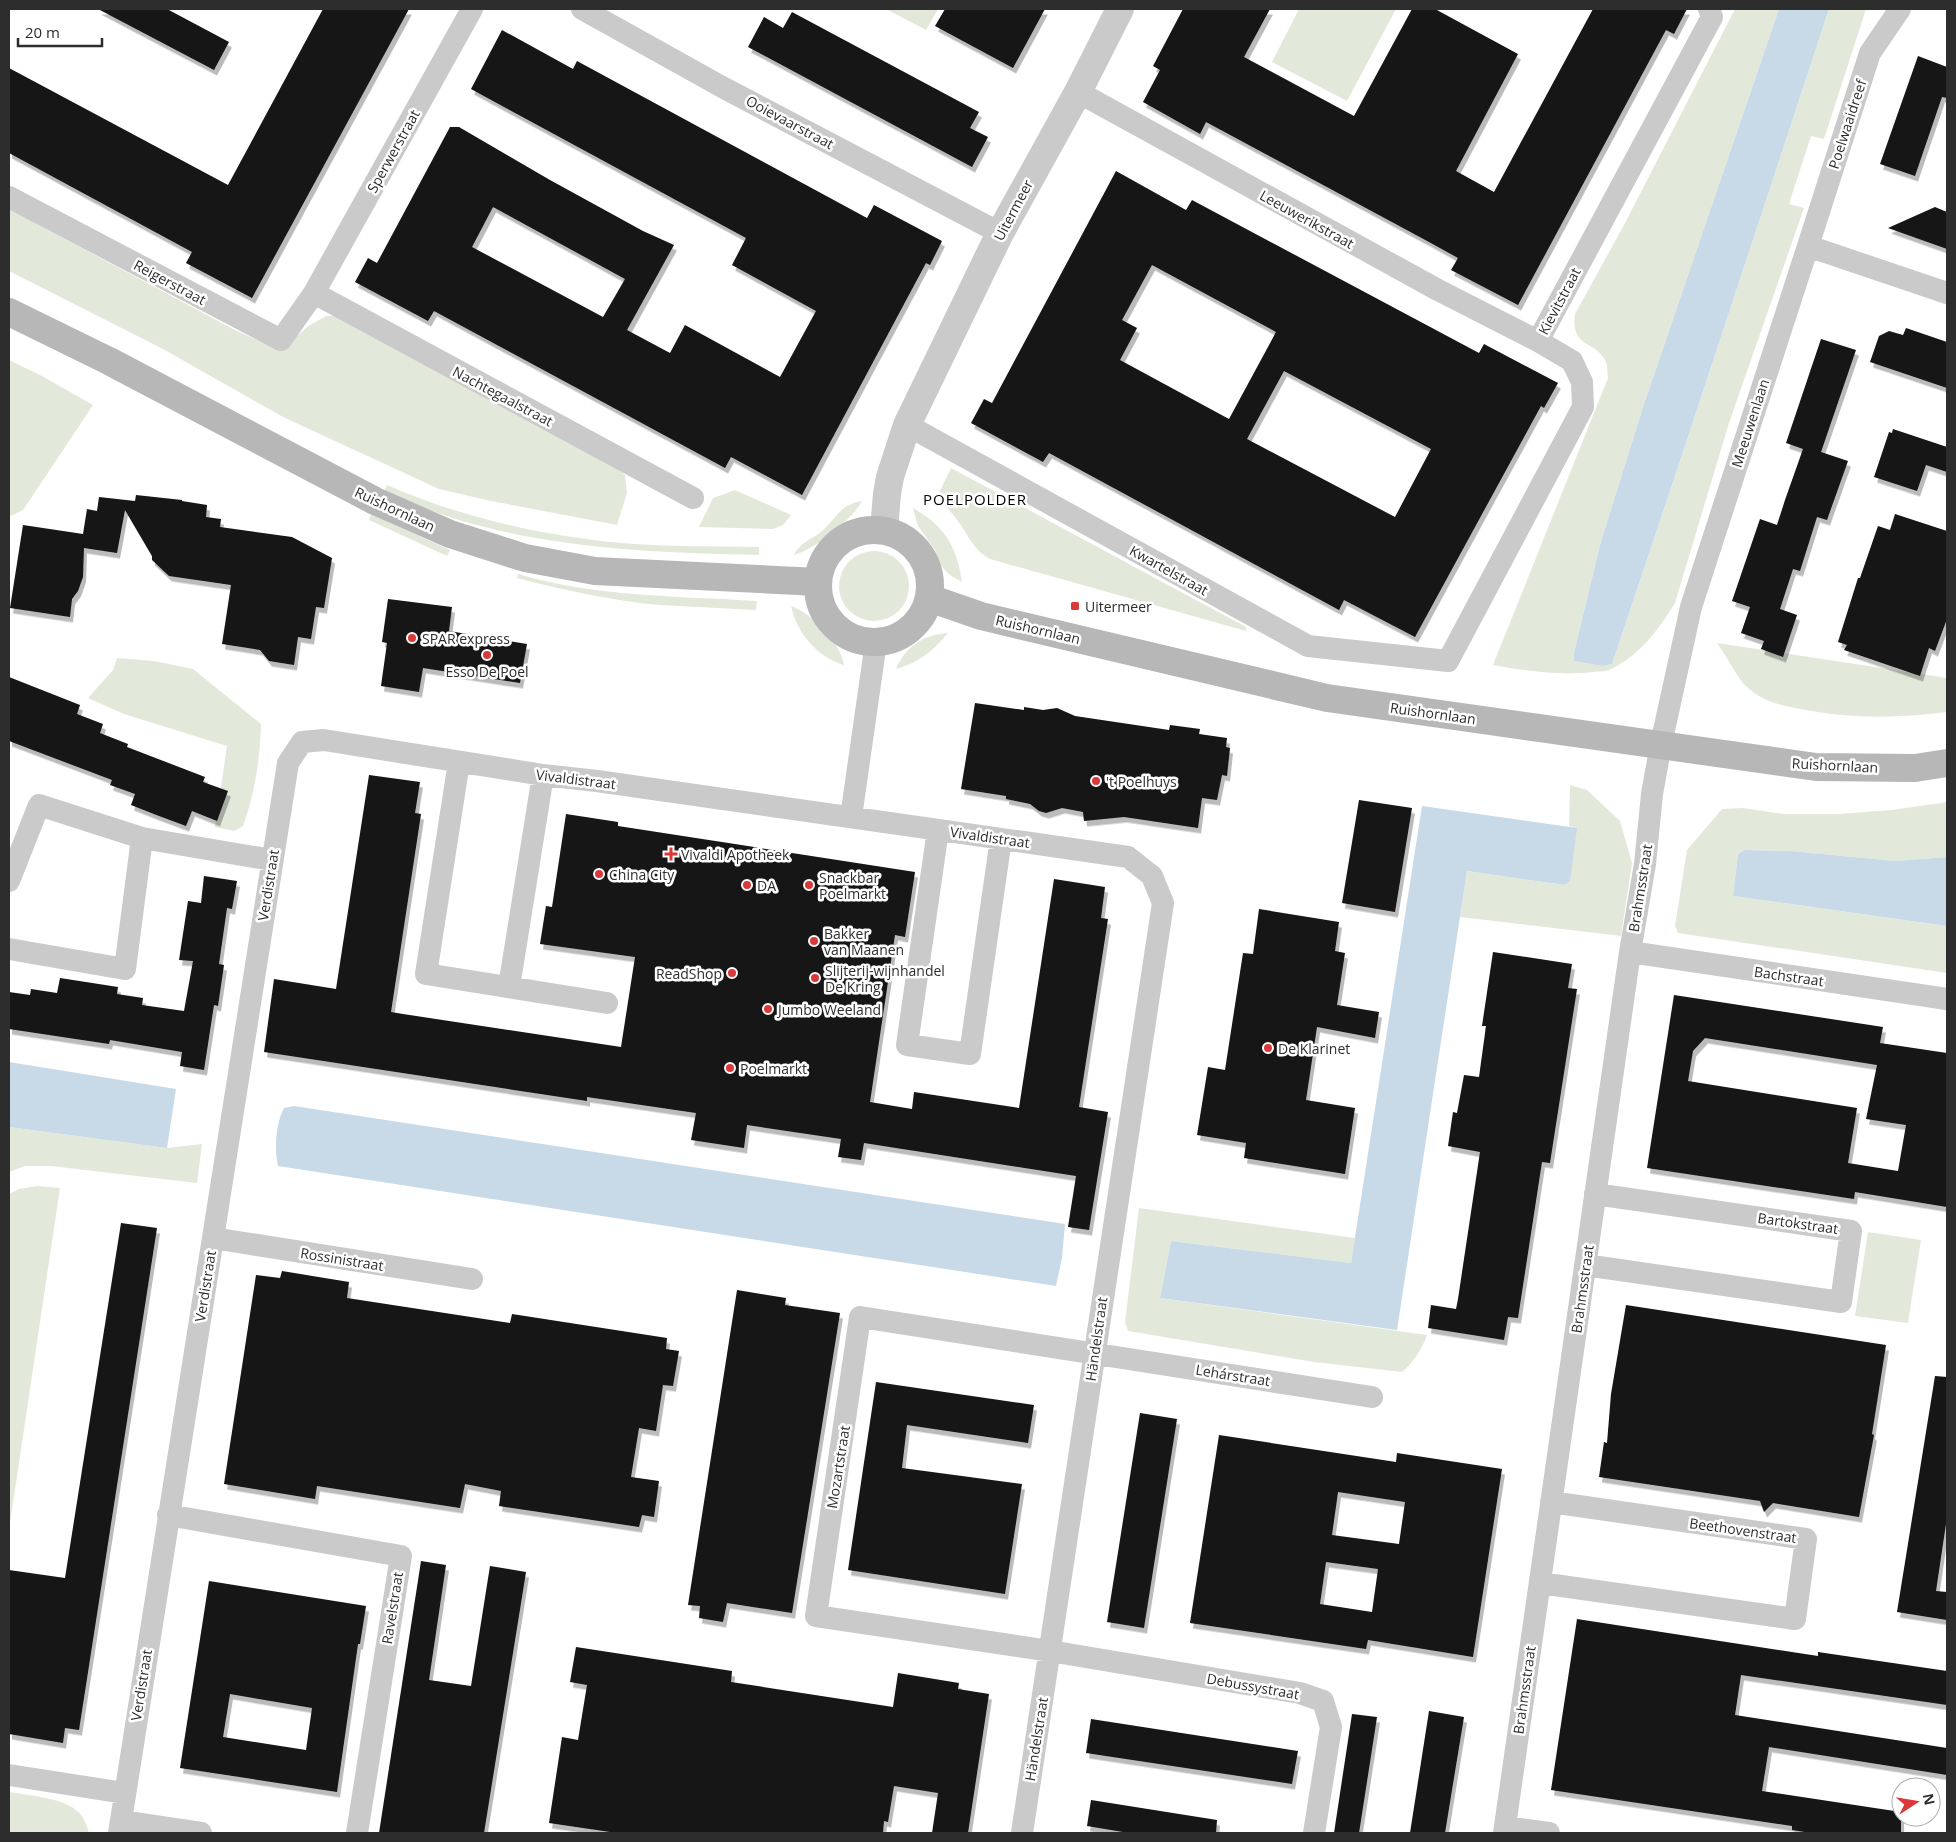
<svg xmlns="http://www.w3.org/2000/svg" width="1956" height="1842" font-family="'Open Sans',sans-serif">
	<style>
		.green { fill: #e2e9db }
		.water { fill: #c8d9e8 }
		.building { fill: #141414; fill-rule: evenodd; filter: url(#shadow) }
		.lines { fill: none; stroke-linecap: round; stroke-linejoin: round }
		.minor { stroke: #cacaca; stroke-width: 22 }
		.tertiary { stroke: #cacaca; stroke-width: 28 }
		.secondary { stroke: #b7b7b7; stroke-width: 28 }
		.poi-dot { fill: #d93939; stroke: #fff; stroke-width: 2 }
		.labels { text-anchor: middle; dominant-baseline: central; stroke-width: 5; stroke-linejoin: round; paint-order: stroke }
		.street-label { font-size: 14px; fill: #2d2d2d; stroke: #fff }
		.poi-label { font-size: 14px; fill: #2d2d2d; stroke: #fff; text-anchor: start }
		.neighbourhood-label { font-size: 15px; letter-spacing: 1px; fill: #000; stroke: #fff }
	</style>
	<defs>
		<filter id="shadow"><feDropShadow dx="3" dy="5.5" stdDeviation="0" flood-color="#0004"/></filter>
	</defs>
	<rect width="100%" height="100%" fill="#fff"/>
	<path class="green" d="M 886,9 L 938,9 L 926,30 Z
		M 1299,9 L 1396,9 L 1347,101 L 1272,62 Z
		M 1735,9 L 1779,9 L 1643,407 L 1600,545 L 1574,653 L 1574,661 L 1602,666 L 1612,664 L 1682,455 L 1829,9 L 1866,9 L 1824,139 L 1811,136 L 1789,204 L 1804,208 L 1729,423 L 1675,603 C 1659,629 1639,656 1611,669 C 1606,672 1599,671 1593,672 C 1559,676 1526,671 1493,665 L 1608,378 C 1607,373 1608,366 1606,362 C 1597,340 1570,349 1575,314 L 1624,225 Z
		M 9,209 L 233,329 L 266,344 L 287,345 L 307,327 L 326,316 L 342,316 L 603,456 L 625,475 L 627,493 L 617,525 L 491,501 L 439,489 L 283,417 L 163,349 L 9,271 Z
		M 9,360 L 42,376 L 93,405 L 23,510 L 11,516 L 9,515 Z
		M 951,468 L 1246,627 L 1246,631 L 990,559 C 971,548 970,536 957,520 C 951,511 943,504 938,495 Z
		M 387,485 C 460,517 543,536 622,543 C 668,547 714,546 759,547 L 759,555 C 664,553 569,550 477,525 C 445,517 414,504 384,492 Z
		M 735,490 L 791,515 L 783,525 L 773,529 L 699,527 L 713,498 Z
		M 862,501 C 852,520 815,549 794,555 C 802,540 813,540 824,529 C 838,516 840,505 862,501 Z
		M 913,508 C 945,526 957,547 962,582 L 950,575 L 942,567 L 935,550 L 918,526 Z
		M 371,514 L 450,550 L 447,556 L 369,520 Z
		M839 586a35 35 0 1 1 70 0a35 35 0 1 1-70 0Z
		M 518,574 C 595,597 678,596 757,601 L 756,610 C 724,608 692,607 660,605 C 612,601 564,590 517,578 Z
		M 791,606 C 812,613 841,643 844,665 C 817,657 797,633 791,606 Z
		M 948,633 C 933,651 918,663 896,669 C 906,646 923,635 948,633 Z
		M 1717,643 L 1947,678 L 1947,712 C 1900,718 1854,719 1806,710 C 1784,706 1764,703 1747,687 C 1737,678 1726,655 1717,643 Z
		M 117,658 L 154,661 L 193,669 L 261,724 C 260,759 255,793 243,826 L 234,831 L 215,827 L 227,746 L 124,714 L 88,698 L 113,670 Z
		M 1570,785 L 1587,790 L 1620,821 L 1632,863 L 1621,936 L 1460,917 L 1467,871 L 1565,885 L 1573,854 L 1576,828 L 1569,826 Z
		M 1947,802 L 1947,857 L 1895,861 L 1791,851 L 1744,850 L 1738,854 L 1733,896 L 1947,926 L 1947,973 L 1678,933 L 1675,926 L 1687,850 L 1722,809 L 1743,808 L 1784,814 L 1839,814 L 1892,810 Z
		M 9,1127 L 167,1148 L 202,1144 L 197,1183 L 51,1166 L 25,1166 L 9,1172 Z
		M 37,1186 L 60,1188 L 9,1530 L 9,1194 L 19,1189 Z
		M 1139,1208 L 1355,1238 L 1351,1263 L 1171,1241 L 1160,1298 L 1427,1335 C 1422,1349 1413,1363 1402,1372 L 1314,1362 L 1128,1331 L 1125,1322 Z
		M 1868,1232 L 1921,1240 L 1908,1323 L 1855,1316 Z
		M 9,1792 C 27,1795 62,1798 76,1810 C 83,1815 87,1825 89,1833 L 9,1833 Z"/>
	<path class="water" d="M 1779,9 L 1829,9 L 1682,455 L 1612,664 L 1602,666 L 1574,661 L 1574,653 L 1600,545 L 1643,407 Z
		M 1422,806 L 1577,828 L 1570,881 L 1565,885 L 1467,871 L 1397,1330 L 1160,1298 L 1171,1241 L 1351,1263 Z
		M 1744,850 L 1791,851 L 1895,861 L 1947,857 L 1947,926 L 1733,896 L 1738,854 Z
		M 9,1062 L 176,1089 L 167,1148 L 9,1127 Z
		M 294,1106 L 1065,1224 L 1062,1258 L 1056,1286 L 278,1166 C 274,1149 276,1123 284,1108 Z"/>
	<path class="building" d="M 98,9 L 167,9 L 229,42 L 214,70 Z
		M 323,9 L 409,9 L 252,298 L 186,263 L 192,252 L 9,153 L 9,68 L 228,185 Z
		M 945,9 L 1045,9 L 1013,68 L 935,26 Z
		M 1183,9 L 1270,9 L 1244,57 L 1354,116 L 1412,9 L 1435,9 L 1518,54 L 1456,171 L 1494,192 L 1593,9 L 1687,9 L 1674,34 L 1666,30 L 1518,305 L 1451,270 L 1458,258 L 1429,242 L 1206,122 L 1200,134 L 1143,102 L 1160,70 L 1153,66 Z
		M 792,12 L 979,112 L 970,128 L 988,137 L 972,167 L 748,47 L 764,17 L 783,28 Z
		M 502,30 L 573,69 L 577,61 L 867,218 L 874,205 L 942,241 L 930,265 L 926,263 L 802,495 L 731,457 L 725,468 L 434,311 L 428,321 L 355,282 L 368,258 L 377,263 L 450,127 L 459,127 L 550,180 L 643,231 L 674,245 L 627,330 L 670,353 L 685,325 L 780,377 L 816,311 L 732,265 L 746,238 L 471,89 ZM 493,207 L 625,279 L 603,317 L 472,247 Z
		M 1918,56 L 1947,67 L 1947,98 L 1942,97 L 1915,176 L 1880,164 Z
		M 1116,171 L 1186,210 L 1192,200 L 1479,353 L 1484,344 L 1558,383 L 1544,408 L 1541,406 L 1415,637 L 1344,600 L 1339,610 L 1049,453 L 1043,462 L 971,423 L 984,399 L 992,403 ZM 1152,265 L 1276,332 L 1229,419 L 1120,360 L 1137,328 L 1122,320 ZM 1284,371 L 1431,449 L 1395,517 L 1247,439 Z
		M 1935,207 L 1947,212 L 1947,249 L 1888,228 Z
		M 1906,328 L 1947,342 L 1947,388 L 1870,362 L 1879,336 L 1889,331 L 1903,335 Z
		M 1821,339 L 1856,350 L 1821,452 L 1848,461 L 1827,520 L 1817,517 L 1800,571 L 1793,569 L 1780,609 L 1797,615 L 1783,657 L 1761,649 L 1764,641 L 1741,633 L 1750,607 L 1732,601 L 1760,519 L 1777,525 L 1785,500 L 1803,449 L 1786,443 Z
		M 1893,429 L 1947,447 L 1947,472 L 1926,465 L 1917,491 L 1874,477 L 1889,432 L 1892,433 Z
		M 136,495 L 182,500 L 182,501 L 207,505 L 206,517 L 221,519 L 220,527 L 292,537 L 332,558 L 324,608 L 316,607 L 311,639 L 298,637 L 294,665 L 269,661 L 260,650 L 222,644 L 231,585 L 169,576 L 152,560 L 152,556 L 125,510 L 117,553 L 84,548 L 83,577 L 78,591 L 72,599 L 70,617 L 10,608 L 23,525 L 83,534 L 87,509 L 97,511 L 99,497 L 135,501 Z
		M 1895,514 L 1947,531 L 1947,619 L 1935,651 L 1929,648 L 1920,676 L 1844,650 L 1847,645 L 1838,642 L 1858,578 L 1860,578 L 1878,526 L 1890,530 Z
		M 388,599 L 452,607 L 449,631 L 527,644 L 520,683 L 423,668 L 419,692 L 381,686 L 387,643 L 382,642 Z
		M 9,677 L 80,705 L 77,714 L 103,724 L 100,733 L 128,744 L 127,747 L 205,777 L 203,782 L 228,791 L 217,821 L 192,811 L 186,826 L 159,816 L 131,805 L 135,794 L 110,785 L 112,780 L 9,741 Z
		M 975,703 L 1024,710 L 1024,707 L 1043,710 L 1057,708 L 1075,716 L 1169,730 L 1170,725 L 1200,729 L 1199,734 L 1227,738 L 1226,747 L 1230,748 L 1227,776 L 1222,775 L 1217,800 L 1202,798 L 1198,828 L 1124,817 L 1084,821 L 1083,812 L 1062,808 L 1046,813 L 1039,811 L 1030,804 L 1006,799 L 1006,796 L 961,789 Z
		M 369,775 L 420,782 L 415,813 L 421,814 L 391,1012 L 403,1014 L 621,1047 L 635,957 L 540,944 L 546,906 L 552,907 L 566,814 L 618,822 L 618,826 L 915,872 L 905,937 L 895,935 L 870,1102 L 912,1109 L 914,1092 L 1019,1108 L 1054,879 L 1105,887 L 1101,918 L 1108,919 L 1079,1107 L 1108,1112 L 1089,1230 L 1068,1227 L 1076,1176 L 864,1143 L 861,1160 L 838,1157 L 841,1139 L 747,1125 L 744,1148 L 691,1140 L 696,1113 L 587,1097 L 587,1101 L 264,1052 L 274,979 L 336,989 Z
		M 1359,800 L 1412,808 L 1395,912 L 1342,903 Z
		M 204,876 L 237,881 L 232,909 L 227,908 L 219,964 L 224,965 L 218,1006 L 214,1005 L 204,1070 L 180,1066 L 182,1052 L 110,1040 L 109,1044 L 9,1029 L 9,992 L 30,995 L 31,989 L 57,993 L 60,978 L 118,987 L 117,994 L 143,998 L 142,1005 L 184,1011 L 193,961 L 179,960 L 188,901 L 201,903 Z
		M 1259,909 L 1339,922 L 1335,951 L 1345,953 L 1337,1005 L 1379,1012 L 1375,1038 L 1317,1027 L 1306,1100 L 1355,1108 L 1345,1174 L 1244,1158 L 1246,1143 L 1197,1135 L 1208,1067 L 1225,1070 L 1243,953 L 1253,954 Z
		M 1493,952 L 1572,964 L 1568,988 L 1577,989 L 1550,1163 L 1542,1162 L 1518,1318 L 1508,1317 L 1504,1340 L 1428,1328 L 1431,1305 L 1456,1309 L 1458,1299 L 1480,1152 L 1448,1146 L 1453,1112 L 1457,1113 L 1464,1075 L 1479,1077 L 1486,1026 L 1482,1026 Z
		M 1674,995 L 1883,1027 L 1880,1043 L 1947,1053 L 1947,1207 L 1855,1192 L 1854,1199 L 1647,1168 ZM 1705,1038 L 1877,1065 L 1866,1119 L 1906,1125 L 1898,1171 L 1848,1163 L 1857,1108 L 1688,1081 L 1693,1051 Z
		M 121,1223 L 157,1228 L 79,1730 L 65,1728 L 63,1743 L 9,1734 L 9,1570 L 65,1578 Z
		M 282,1271 L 349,1282 L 347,1298 L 510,1323 L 512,1314 L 667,1338 L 666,1349 L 679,1351 L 673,1386 L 663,1385 L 656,1431 L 639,1428 L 631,1477 L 659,1481 L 654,1517 L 642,1515 L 639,1527 L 499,1506 L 501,1491 L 465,1484 L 460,1508 L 317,1486 L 315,1499 L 224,1484 L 256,1275 L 280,1278 Z
		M 737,1290 L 786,1298 L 785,1305 L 840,1313 L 792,1613 L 727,1603 L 723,1622 L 699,1618 L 700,1606 L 688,1605 Z
		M 1626,1305 L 1886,1345 L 1872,1434 L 1874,1435 L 1859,1517 L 1773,1503 L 1764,1512 L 1760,1501 L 1599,1477 L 1604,1442 L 1607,1443 L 1611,1394 Z
		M 1935,1376 L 1947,1377 L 1947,1517 L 1936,1591 L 1947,1592 L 1947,1620 L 1897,1612 Z
		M 876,1382 L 1034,1405 L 1028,1443 L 907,1425 L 902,1468 L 1022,1484 L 1005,1594 L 848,1570 Z
		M 1140,1413 L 1177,1419 L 1144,1628 L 1107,1622 Z
		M 1219,1435 L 1396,1462 L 1397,1453 L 1502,1469 L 1473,1657 L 1368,1640 L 1366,1649 L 1190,1623 ZM 1338,1492 L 1405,1502 L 1399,1544 L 1332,1535 ZM 1326,1562 L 1378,1569 L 1372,1612 L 1320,1604 Z
		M 421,1561 L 446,1565 L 429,1680 L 471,1686 L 490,1566 L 526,1572 L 484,1833 L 379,1833 Z
		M 209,1581 L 366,1606 L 360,1644 L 358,1644 L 337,1792 L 180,1768 ZM 230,1694 L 312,1708 L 306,1750 L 223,1737 Z
		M 1577,1619 L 1818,1656 L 1818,1652 L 1947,1671 L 1947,1705 L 1741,1675 L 1735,1715 L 1947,1748 L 1947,1775 L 1769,1747 L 1762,1791 L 1901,1812 L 1901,1833 L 1811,1833 L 1792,1830 L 1792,1826 L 1551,1790 Z
		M 576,1647 L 732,1671 L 731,1682 L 893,1707 L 898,1673 L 959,1683 L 958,1689 L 989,1694 L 968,1833 L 932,1833 L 938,1793 L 894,1786 L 888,1822 L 884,1821 L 883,1833 L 617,1833 L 549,1823 L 562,1737 L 578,1740 L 587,1685 L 570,1682 Z
		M 1429,1711 L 1464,1717 L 1451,1796 L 1445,1833 L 1410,1833 Z
		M 1352,1714 L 1377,1717 L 1373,1743 L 1359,1833 L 1334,1833 Z
		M 1091,1719 L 1298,1751 L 1292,1784 L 1086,1753 Z
		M 1091,1800 L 1217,1820 L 1216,1833 L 1129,1833 L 1087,1826 Z"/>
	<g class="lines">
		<path class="minor" d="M 582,9 L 724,88 L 1000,233
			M 1078,92 L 1438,290 L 1538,341
			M 9,197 L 281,340 L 314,293 L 472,9
			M 1808,246 L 1870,53 L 1900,9
			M 314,293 L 693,498
			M 907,425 L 1308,646 L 1448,661 L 1583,407 L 1582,382 L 1572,361 L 1538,341 L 1712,17 L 1709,9
			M 459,762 L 426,974 L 607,1003
			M 851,817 L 876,642
			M 938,830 L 907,1045 L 970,1054 L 1001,839
			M 9,881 L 39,805 L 142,838 L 272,860
			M 9,949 L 125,969 L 142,838
			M 1630,952 L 1947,999
			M 509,987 L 543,775
			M 213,1238 L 472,1279
			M 1585,1265 L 1841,1302 L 1851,1231 L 1595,1194
			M 168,1515 L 401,1556 L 357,1833
			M 1540,1583 L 1795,1619 L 1806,1539 L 1551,1502
			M 9,1775 L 124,1793
			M 121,1821 L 201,1833
			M 1505,1827 L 1549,1833
			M 119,1833 L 288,763 L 302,742 L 324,740 L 543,775 L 597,781 L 1128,857 L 1152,876 L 1163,903 L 1022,1833
			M 1314,1833 L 1331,1727 L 1323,1701 L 1300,1693 L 1050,1651 L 816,1616 L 860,1317 L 1372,1397
			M 1504,1833 L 1630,952 L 1645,864 L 1652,794 L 1661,744 L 1691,607 L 1808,246 L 1947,293"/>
		<path class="tertiary" d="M 884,530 L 887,494 L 890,477 L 907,425 L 1000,233 L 1078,92 L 1120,9"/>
		<path class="secondary" d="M 9,312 L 109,361 L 375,501 L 450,534 L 525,558 L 595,571 L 818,582
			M818 586a56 56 0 1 1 112 0a56 56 0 1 1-112 0Z
			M 929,598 L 981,616 L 1327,698 L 1816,767 L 1915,768 L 1947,763"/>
	</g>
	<g class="poi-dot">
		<rect x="1070" y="601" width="10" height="10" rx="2.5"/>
		<circle cx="412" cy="638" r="5"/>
		<circle cx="487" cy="655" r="5"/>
		<circle cx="1096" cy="781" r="5"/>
		<path d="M668.5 846.5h5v5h5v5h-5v5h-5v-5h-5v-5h5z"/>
		<circle cx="599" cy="874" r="5"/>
		<circle cx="747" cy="885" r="5"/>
		<circle cx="809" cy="885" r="5"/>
		<circle cx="814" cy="941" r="5"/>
		<circle cx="732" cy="973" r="5"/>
		<circle cx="815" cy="978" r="5"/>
		<circle cx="768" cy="1009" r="5"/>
		<circle cx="1268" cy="1048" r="5"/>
		<circle cx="730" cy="1068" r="5"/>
	</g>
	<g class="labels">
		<g class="street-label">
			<text transform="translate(790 122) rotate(28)">Ooievaarstraat</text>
			<text transform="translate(1847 124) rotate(-72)">Poelwaaidreef</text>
			<text transform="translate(393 151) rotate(-61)">Sperwerstraat</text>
			<text transform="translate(1013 210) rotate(-62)">Uitermeer</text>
			<text transform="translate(1307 219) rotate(29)">Leeuwerikstraat</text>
			<text transform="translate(170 282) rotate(28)">Reigerstraat</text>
			<text transform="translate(1559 301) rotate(-62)">Kievitstraat</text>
			<text transform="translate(503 396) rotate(28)">Nachtegaalstraat</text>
			<text transform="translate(1750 423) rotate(-72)">Meeuwenlaan</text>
			<text transform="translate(395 509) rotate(25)">Ruishornlaan</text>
			<text transform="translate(1169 570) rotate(29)">Kwartelstraat</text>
			<text transform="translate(1038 629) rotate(13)">Ruishornlaan</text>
			<text transform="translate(1433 713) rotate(8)">Ruishornlaan</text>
			<text transform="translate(1835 765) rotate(3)">Ruishornlaan</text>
			<text transform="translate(576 779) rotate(7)">Vivaldistraat</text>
			<text transform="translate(990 837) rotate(8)">Vivaldistraat</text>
			<text transform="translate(268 885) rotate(-81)">Verdistraat</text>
			<text transform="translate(1640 888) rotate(-81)">Brahmsstraat</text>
			<text transform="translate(1789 976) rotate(8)">Bachstraat</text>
			<text transform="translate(1798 1223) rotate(8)">Bartokstraat</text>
			<text transform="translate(342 1259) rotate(9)">Rossinistraat</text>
			<text transform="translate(205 1286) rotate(-81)">Verdistraat</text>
			<text transform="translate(1582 1289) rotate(-82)">Brahmsstraat</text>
			<text transform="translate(1096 1339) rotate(-82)">Händelstraat</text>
			<text transform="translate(1233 1375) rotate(9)">Lehárstraat</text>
			<text transform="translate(838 1467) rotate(-81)">Mozartstraat</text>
			<text transform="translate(1743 1530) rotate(8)">Beethovenstraat</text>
			<text transform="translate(392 1608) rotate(-81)">Ravelstraat</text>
			<text transform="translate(141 1685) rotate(-81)">Verdistraat</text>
			<text transform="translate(1253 1686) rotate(10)">Debussystraat</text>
			<text transform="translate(1524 1690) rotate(-82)">Brahmsstraat</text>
			<text transform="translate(1036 1739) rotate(-81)">Händelstraat</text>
		</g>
		<g class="poi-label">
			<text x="1085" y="606">Uitermeer</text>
			<text x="422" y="638">SPAR express</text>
			<text x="487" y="671" text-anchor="middle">Esso De Poel</text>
			<text x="1106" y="781">'t Poelhuys</text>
			<text x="681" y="854">Vivaldi Apotheek</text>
			<text x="609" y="874">China City</text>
			<text x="819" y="877">Snackbar<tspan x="819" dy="16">Poelmarkt</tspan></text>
			<text x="757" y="885">DA</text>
			<text x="824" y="933">Bakker<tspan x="824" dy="16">van Maanen</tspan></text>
			<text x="825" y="970">Slijterij-wijnhandel<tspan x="825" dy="16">De Kring</tspan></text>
			<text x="722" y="973" text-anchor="end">ReadShop</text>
			<text x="778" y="1009">Jumbo Weeland</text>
			<text x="1278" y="1048">De Klarinet</text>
			<text x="740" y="1068">Poelmarkt</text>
		</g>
		<g class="neighbourhood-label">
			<text x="975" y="499">POELPOLDER</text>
		</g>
	</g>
	<rect width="1956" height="1842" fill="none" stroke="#2d2d2d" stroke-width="20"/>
	<g transform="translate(1916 1802) rotate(78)"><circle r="24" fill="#ffffff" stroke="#ababab"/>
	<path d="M0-4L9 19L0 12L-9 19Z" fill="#d93939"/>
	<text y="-8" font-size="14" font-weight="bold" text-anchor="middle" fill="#2d2d2d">N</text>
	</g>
	<path d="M18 38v8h84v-8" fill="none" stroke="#2d2d2d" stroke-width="2.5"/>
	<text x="25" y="38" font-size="15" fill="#2d2d2d" stroke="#ffffff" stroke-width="4" paint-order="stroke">20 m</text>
</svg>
